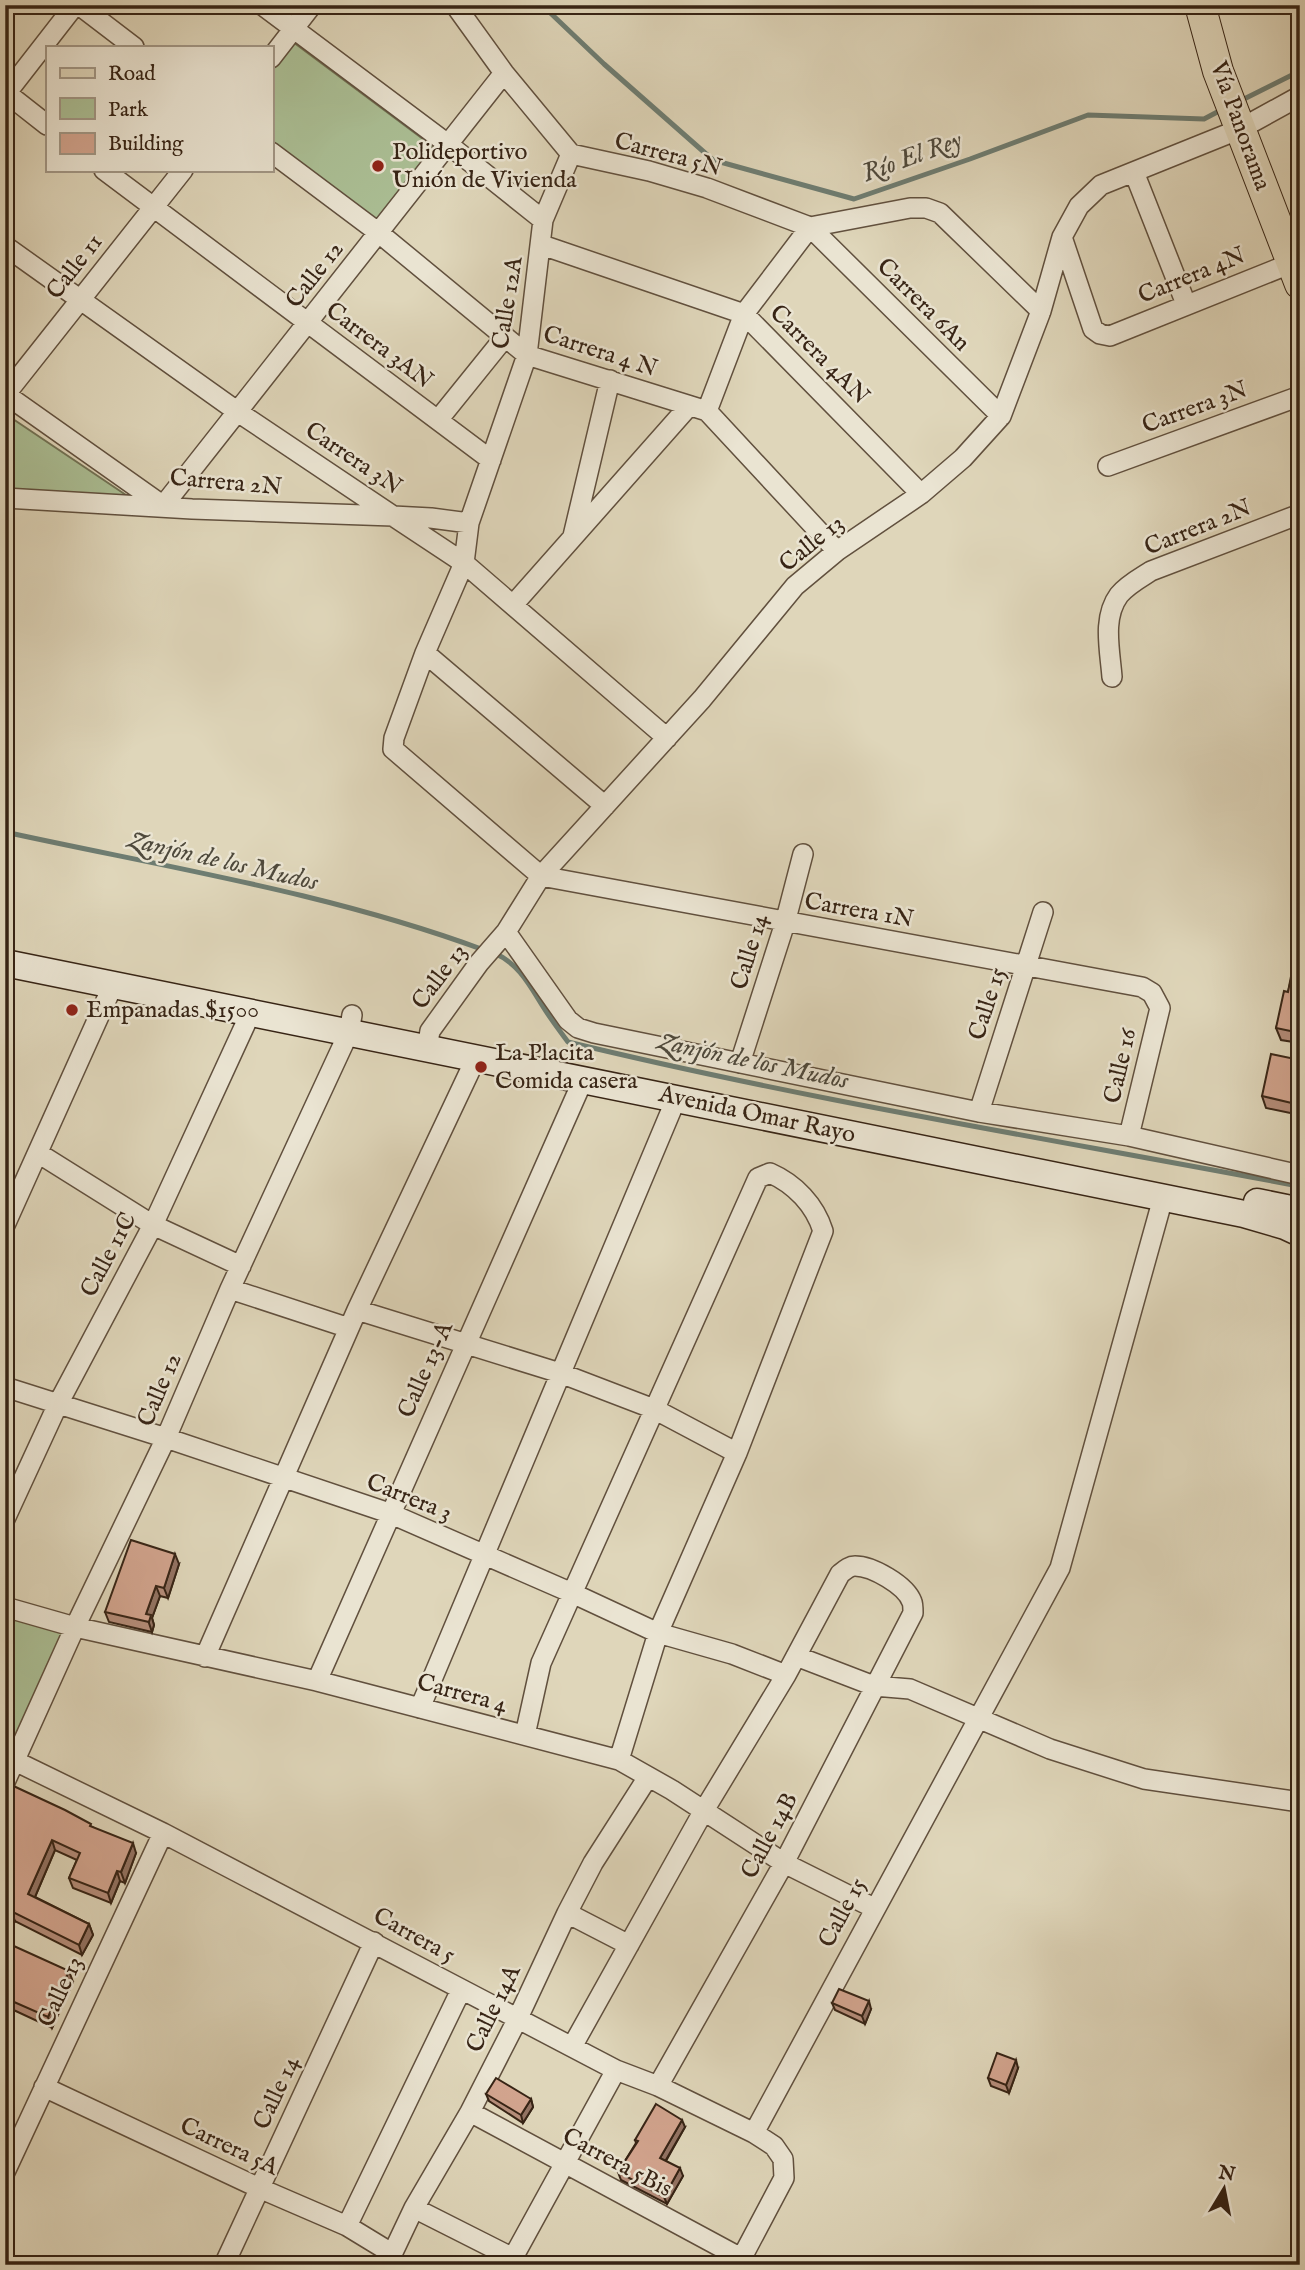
<svg xmlns="http://www.w3.org/2000/svg" width="1305" height="2270" font-family="'IM FELL English',serif">
	<style>
		.green { fill: #abbf95; stroke: #717255; stroke-width: 2 }
		.lines { fill: none; stroke-linecap: round; stroke-linejoin: round }
		.stream { stroke: #6e7d72; stroke-width: 5 }
		.street-casing { stroke: #61503e; stroke-width: 22 }
		.secondary-casing { stroke: #372415; stroke-width: 29 }
		.primary-casing { stroke: #372415; stroke-width: 32 }
		.street { stroke: #eae4d2; stroke-width: 19 }
		.secondary { stroke: #eae4d2; stroke-width: 26 }
		.primary { stroke: #dfd6ba; stroke-width: 30 }
		.wall { fill: #b58d7a; stroke: #372415; stroke-width: 2 }
		.shaded-wall { fill: #937363; stroke: #372415; stroke-width: 2 }
		.building { fill: #d2a48e; stroke: #372415; stroke-width: 2 }
		.poi-dot { fill: #8f2418; stroke: #eae4d2; stroke-width: 2.5 }
		.labels { text-anchor: middle; dominant-baseline: central; stroke-width: 5; stroke-linejoin: round; paint-order: stroke }
		.street-label { font-size: 24px; fill: #372415; stroke: #eae4d2 }
		.poi-label { font-size: 24px; fill: #372415; stroke: #eae4d2; text-anchor: start }
		.water-label { font-size: 26px; font-style: italic; fill: #4e493c; stroke: #eae4d2 }
	</style>
	<rect width="100%" height="100%" fill="#dfd6ba"/>
	<filter id="stains"><feTurbulence type="fractalNoise" baseFrequency=".00286" numOctaves="4"/><feColorMatrix values="0 0 0 0 .2 0 0 0 0 .09 0 0 0 0 .02 0 0 0 .5 -.17"/></filter>
	<radialGradient id="worn" r=".72"><stop offset=".6" stop-color="#630" stop-opacity="0"/><stop offset="1" stop-color="#630" stop-opacity=".3"/></radialGradient>
	<path class="green" d="M 293,42 L 435,148 L 376,224 L 271,146 L 271,69 Z
		M 7,415 L 129,497 L 5,491 Z
		M 5,1607 L 75,1627 L 5,1782 Z"/>
	<g class="lines">
		<path class="stream" d="M 542,5 L 604,64 L 713,160 L 854,199 L 970,159 L 1088,115 L 1204,119 L 1223,109
			M 1238,102 L 1300,71
			M 5,832 C 165,867 330,893 484,950
			M 494,953 C 518,963 529,984 542,1005 C 550,1018 559,1030 568,1042 C 807,1100 1051,1139 1293,1185"/>
		<defs>
			<path id="street" d="M 79,5 L 134,47
				M 262,5 L 449,145 L 543,220
				M 455,5 L 504,73 L 571,154 L 649,171 L 707,188 L 810,227 L 1001,416
				M 271,58 L 312,5
				M 5,92 L 47,125
				M 5,95 L 75,5
				M 271,152 L 379,233 L 527,355 L 707,411 L 837,551
				M 571,154 L 543,220 L 527,355 L 469,523 L 464,563 L 667,738
				M 104,170 L 491,460
				M 1134,172 L 1186,304
				M 1062,237 L 1093,329 L 1100,334 L 1110,336 L 1292,263
				M 542,245 L 744,314 L 921,494
				M 5,246 L 238,412 L 393,516 L 431,518 L 469,523
				M 5,394 L 162,505
				M 5,395 L 183,170
				M 707,411 L 744,314 L 810,227 L 910,208 L 926,208 L 940,213 L 1041,311
				M 438,420 L 505,337
				M 1108,466 L 1300,396
				M 5,498 L 192,509 L 393,516 L 464,563 L 425,653 L 605,806
				M 163,506 L 504,73
				M 573,536 L 610,380
				M 513,605 L 689,406
				M 425,653 L 394,738 L 393,749 L 541,876 L 1142,987 L 1152,993 L 1160,1008 L 1129,1136
				M 1112,677 C 1110,650 1102,618 1119,595 C 1127,585 1140,578 1151,571 L 1300,514
				M 506,932 L 568,1020 L 578,1028 L 594,1033 L 979,1112 L 1129,1136 L 1300,1175
				M 427,1048 L 430,1031 L 479,963 L 506,932 L 541,876 L 702,699 L 795,586 L 837,551 L 921,494 L 963,458 L 1001,416 L 1041,311 L 1062,237 L 1079,206 L 1101,185 L 1240,129 L 1300,96
				M 740,1063 L 785,923 L 803,854
				M 979,1112 L 1043,912
				M 38,1153 L 153,1225 L 241,1266
				M 5,1225 L 113,985
				M 230,1289 L 349,1328
				M 357,1310 L 560,1373 L 654,1409 L 737,1453
				M 5,1387 L 166,1438 L 389,1513 L 572,1593 L 658,1633 L 732,1654 L 786,1675
				M 5,1519 L 58,1404 L 153,1225 L 251,1012
				M 5,1607 L 75,1627 L 317,1681 L 619,1760 L 672,1790 L 784,1863 L 874,1908
				M 796,1656 L 874,1686 L 910,1689 L 1050,1749 L 1144,1779 L 1300,1802
				M 205,1657 L 357,1310 L 476,1058
				M 317,1681 L 583,1080
				M 420,1708 L 676,1099
				M 525,1735 L 541,1663 L 758,1178 L 770,1173 C 795,1184 815,1205 823,1231 L 737,1453 L 658,1633 L 619,1760
				M 15,1761 L 163,1833 L 616,2070 L 658,2086 L 754,2133 L 774,2146 L 783,2159 L 784,2178 L 738,2265
				M 5,1782 L 75,1627 L 166,1438 L 230,1289 L 349,1032 L 352,1015
				M 567,1913 L 629,1945
				M 573,2045 L 703,1812 L 786,1675 L 840,1574 C 845,1570 849,1566 855,1566 C 872,1566 906,1585 912,1602 C 913,1604 913,1610 913,1613 L 784,1863 L 658,2086
				M 44,2087 L 259,2188 L 347,2226 L 393,2254
				M 470,2112 L 741,2258
				M 754,2133 L 1060,1568 L 1163,1198
				M 5,2172 L 163,1833
				M 414,2208 L 513,2258
				M 347,2226 L 461,1990
				M 224,2265 L 374,1942
				M 387,2265 L 414,2208 L 470,2112 L 517,2020 L 567,1913 L 593,1863 L 648,1777
				M 509,2265 L 616,2070"/>
			<path id="secondary" d="M 5,963 L 1244,1214 L 1285,1226 L 1300,1233
				M 1257,1202 L 1291,1209 L 1300,1208"/>
			<path id="primary" d="M 1200,5 L 1218,71 L 1300,284"/>
		</defs>
		<use href="#street" class="street-casing"/>
		<use href="#secondary" class="secondary-casing"/>
		<use href="#primary" class="primary-casing"/>
		<use href="#street" class="street"/>
		<use href="#secondary" class="secondary"/>
		<use href="#primary" class="primary"/>
	</g>
	<path class="wall" d="M 1300,941 L 1300,1043 L 1281,1040 L 1276,1028 L 1288,992 Z
		M 1300,1060 L 1300,1115 L 1266,1108 L 1262,1096 Z
		M 179,1564 L 168,1598 L 160,1596 L 152,1618 L 154,1625 L 152,1632 L 109,1622 L 105,1612 Z
		M 5,1786 L 92,1827 L 136,1853 L 125,1883 L 120,1881 L 111,1903 L 73,1888 L 69,1878 L 77,1860 L 55,1850 L 35,1897 L 89,1924 L 93,1935 L 82,1955 L 15,1921 L 5,1942 Z
		M 5,1942 L 73,1982 L 52,2028 L 5,2006 Z
		M 832,2003 L 871,2009 L 865,2024 L 835,2010 Z
		M 1018,2068 L 1009,2093 L 991,2086 L 988,2078 Z
		M 486,2094 L 531,2099 L 533,2107 L 523,2123 L 489,2101 Z
		M 685,2127 L 666,2161 L 683,2176 L 667,2204 L 621,2180 L 618,2172 L 636,2143 L 635,2140 Z"/>
	<path class="shaded-wall" d="M 175,1554 L 179,1564 L 168,1598 L 164,1588 Z
		M 156,1586 L 160,1596 L 152,1618 L 154,1625 L 152,1632 L 146,1614 Z
		M 52,1840 L 55,1850 L 32,1904 L 28,1894 Z
		M 133,1843 L 136,1853 L 125,1883 L 121,1872 Z
		M 117,1871 L 120,1881 L 111,1903 L 108,1893 Z
		M 11,1911 L 15,1921 L 5,1942 L 5,1923 Z
		M 89,1924 L 93,1935 L 82,1955 L 79,1945 Z
		M 69,1971 L 73,1982 L 52,2028 L 48,2017 Z
		M 869,2001 L 871,2009 L 865,2024 L 862,2016 Z
		M 1016,2060 L 1018,2068 L 1009,2093 L 1006,2085 Z
		M 531,2099 L 533,2107 L 523,2123 L 521,2115 Z
		M 682,2120 L 685,2127 L 663,2165 L 660,2158 Z
		M 680,2168 L 683,2176 L 667,2204 L 664,2197 Z"/>
	<path class="building" d="M 1298,940 L 1300,941 L 1300,1033 L 1276,1028 L 1284,991 L 1288,992 Z
		M 1271,1054 L 1300,1060 L 1300,1105 L 1262,1096 Z
		M 131,1540 L 175,1554 L 164,1588 L 156,1586 L 146,1614 L 151,1615 L 149,1622 L 105,1612 Z
		M 7,1783 L 65,1810 L 91,1824 L 90,1826 L 133,1843 L 121,1872 L 117,1871 L 108,1893 L 69,1878 L 80,1853 L 52,1840 L 28,1894 L 89,1924 L 79,1945 L 11,1911 L 5,1923 L 5,1786 Z
		M 5,1942 L 69,1971 L 48,2017 L 5,1998 L 5,1974 L 9,1965 L 5,1963 Z
		M 839,1989 L 869,2001 L 862,2016 L 832,2003 Z
		M 997,2053 L 1016,2060 L 1006,2085 L 988,2078 Z
		M 496,2078 L 531,2099 L 521,2115 L 486,2094 Z
		M 656,2104 L 682,2120 L 660,2158 L 680,2168 L 664,2197 L 618,2172 L 638,2141 L 635,2140 Z"/>
	<g class="poi-dot">
		<circle cx="378" cy="166" r="7"/>
		<circle cx="72" cy="1010" r="7"/>
		<circle cx="481" cy="1067" r="7"/>
	</g>
	<g class="labels">
		<g class="street-label">
			<text transform="translate(1240 126) rotate(70)">Vía Panorama</text>
			<text transform="translate(668 155) rotate(15)">Carrera 5N</text>
			<text transform="translate(75 267) rotate(-52)">Calle 11</text>
			<text transform="translate(315 275) rotate(-52)">Calle 12</text>
			<text transform="translate(1192 276) rotate(-22)">Carrera 4N</text>
			<text transform="translate(508 303) rotate(-81)">Calle 12A</text>
			<text transform="translate(923 305) rotate(45)">Carrera 6An</text>
			<text transform="translate(379 346) rotate(37)">Carrera 3AN</text>
			<text transform="translate(600 352) rotate(18)">Carrera 4 N</text>
			<text transform="translate(819 355) rotate(45)">Carrera 4AN</text>
			<text transform="translate(1195 408) rotate(-20)">Carrera 3N</text>
			<text transform="translate(353 459) rotate(34)">Carrera 3N</text>
			<text transform="translate(226 483) rotate(5)">Carrera 2N</text>
			<text transform="translate(1198 528) rotate(-22)">Carrera 2N</text>
			<text transform="translate(812 544) rotate(-39)">Calle 13</text>
			<text transform="translate(859 911) rotate(10)">Carrera 1N</text>
			<text transform="translate(750 952) rotate(-73)">Calle 14</text>
			<text transform="translate(440 977) rotate(-53)">Calle 13</text>
			<text transform="translate(988 1004) rotate(-72)">Calle 15</text>
			<text transform="translate(1121 1066) rotate(-77)">Calle 16</text>
			<text transform="translate(757 1115) rotate(12)">Avenida Omar Rayo</text>
			<text transform="translate(109 1255) rotate(-62)">Calle 11C</text>
			<text transform="translate(426 1370) rotate(-66)">Calle 13-A</text>
			<text transform="translate(160 1390) rotate(-67)">Calle 12</text>
			<text transform="translate(409 1498) rotate(22)">Carrera 3</text>
			<text transform="translate(462 1694) rotate(15)">Carrera 4</text>
			<text transform="translate(770 1836) rotate(-62)">Calle 14B</text>
			<text transform="translate(843 1913) rotate(-62)">Calle 15</text>
			<text transform="translate(414 1936) rotate(29)">Carrera 5</text>
			<text transform="translate(61 1992) rotate(-65)">Calle 13</text>
			<text transform="translate(494 2009) rotate(-64)">Calle 14A</text>
			<text transform="translate(277 2093) rotate(-65)">Calle 14</text>
			<text transform="translate(229 2147) rotate(25)">Carrera 5A</text>
			<text transform="translate(617 2163) rotate(28)">Carrera 5Bis</text>
		</g>
		<g class="poi-label">
			<text x="392" y="152">Polideportivo<tspan x="392" dy="28">Unión de Vivienda</tspan></text>
			<text x="86" y="1010">Empanadas $1500</text>
			<text x="495" y="1053">La Placita<tspan x="495" dy="28">Comida casera</tspan></text>
		</g>
		<g class="water-label">
			<text transform="translate(912 157) rotate(-20)">Río El Rey</text>
			<text transform="translate(223 861) rotate(13)">Zanjón de los Mudos</text>
			<text transform="translate(753 1061) rotate(12)">Zanjón de los Mudos</text>
		</g>
	</g>
	<rect width="1305" height="2270" fill="none" stroke="#dfd6ba" stroke-width="28"/>
	<rect x="7" y="7" width="1291" height="2256" fill="none" stroke="#372415" stroke-width="3.5"/>
	<rect x="14" y="14" width="1277" height="2242" fill="none" stroke="#372415" stroke-width="2"/>
	<rect x="46" y="46" width="228" height="126" fill="#eae4d2" stroke="#a29786" stroke-width="2"/>
	<rect x="60" y="68" width="35" height="10" fill="#dfd6ba" stroke="#a29786" stroke-width="2"/>
	<text x="108" y="80" font-size="21" fill="#372415">Road</text>
	<rect x="60" y="98" width="35" height="21" fill="#abbf95" stroke="#a29786" stroke-width="2"/>
	<text x="108" y="116" font-size="21" fill="#372415">Park</text>
	<rect x="60" y="133" width="35" height="21" fill="#d2a48e" stroke="#a29786" stroke-width="2"/>
	<text x="108" y="150" font-size="21" fill="#372415">Building</text>
	<g transform="translate(1224 2189) rotate(10)" stroke="#eae4d2" stroke-width="5" paint-order="stroke">
	<path d="M0-5L12 26L0 18L-12 26Z" fill="#372415"/>
	<text y="-10" font-size="19" font-weight="bold" text-anchor="middle" fill="#372415">N</text>
	</g>
	<rect width="100%" height="100%" filter="url(#stains)"/>
	<rect width="100%" height="100%" fill="url(#worn)"/>
</svg>
